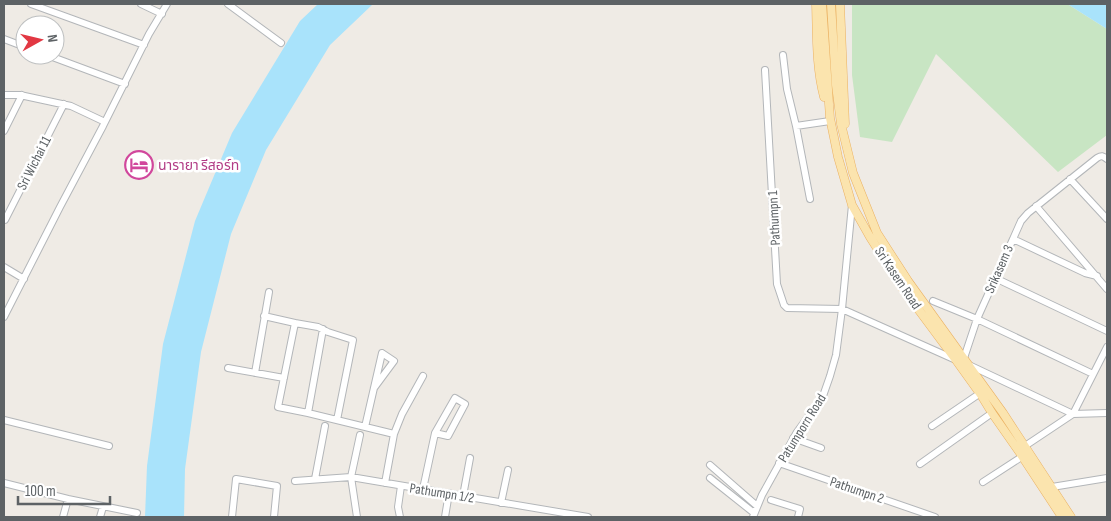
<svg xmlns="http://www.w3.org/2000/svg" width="1111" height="521" font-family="'Sofia Sans Condensed','Noto Sans Thai',sans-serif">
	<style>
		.grass { fill: #c8e5c3 }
		.water { fill: #a9e3fb }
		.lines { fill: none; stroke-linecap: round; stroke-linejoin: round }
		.minor-casing { stroke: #b3b6b9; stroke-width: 8 }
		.major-casing { stroke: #ebb162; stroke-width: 9 }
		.minor { stroke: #fff; stroke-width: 6 }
		.major { stroke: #fbe4ae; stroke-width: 8 }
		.labels { text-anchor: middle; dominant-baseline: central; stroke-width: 5; stroke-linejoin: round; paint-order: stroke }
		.street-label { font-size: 14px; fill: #5d6265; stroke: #fff }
		.hotel-label { font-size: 14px; fill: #b23c85; stroke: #fff; text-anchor: start }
	</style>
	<rect width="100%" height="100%" fill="#efebe5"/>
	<path class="grass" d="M 852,4 L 1067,4 L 1069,5 L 1107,29 L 1107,135 L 1058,172 L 936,54 L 892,142 L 860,137 L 852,75 Z"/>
	<path class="water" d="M 318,4 L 373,4 L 330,45 L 266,150 L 231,234 L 201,352 L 185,469 L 184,517 L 145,517 L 147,466 L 163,344 L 195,221 L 232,133 L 300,21 Z
		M 1067,4 L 1107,4 L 1107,29 L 1069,5 Z"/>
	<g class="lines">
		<defs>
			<path id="minor" d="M 31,4 L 144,45
				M 141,4 L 162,14
				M 228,4 L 281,43
				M 4,39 L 25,47
				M 47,55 L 125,84
				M 783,55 L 787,89 L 796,126 L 810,199
				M 765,70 L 777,284 L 784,305 L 787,308 L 842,309 L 956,360
				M 4,95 L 20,95 L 71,106 L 105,122
				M 796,126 L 830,121
				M 4,131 L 22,95
				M 1070,179 L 1107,219
				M 1036,206 L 1107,289
				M 4,220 L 5,220 L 64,104
				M 1013,239 L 1021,221 L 1028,213 L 1097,158 C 1102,155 1103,156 1107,159
				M 4,267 L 24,279
				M 995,278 L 1107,331
				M 933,301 L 977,319 L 1093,374
				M 264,316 L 295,323
				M 4,317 L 60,207 L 103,126 L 149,34 L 167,4
				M 964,358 L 977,319 L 1013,239 L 1085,273 L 1097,276
				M 969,365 L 1073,414 L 1107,347
				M 228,368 L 284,378
				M 255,373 L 269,292
				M 308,413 L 323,329
				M 4,420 L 109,446
				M 337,420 L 353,340 L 328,332 L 318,327 L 295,323 L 278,407 L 308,413 L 394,434
				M 932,426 L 979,394
				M 365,427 L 382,353 L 394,361 L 374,388
				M 793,438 L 821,448
				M 1025,446 L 1073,414 L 1107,413
				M 779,463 L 935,517
				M 920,464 L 992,413
				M 710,465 L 757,506
				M 710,478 L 754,513
				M 315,479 L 325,426
				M 295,481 L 351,477 L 588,517
				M 983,482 L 1023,456
				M 4,483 L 68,499 L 137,513
				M 385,483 L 394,434 L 402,414 L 423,376
				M 1052,487 L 1107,478
				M 423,489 L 435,433 L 455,398 L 465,404 L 448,436 L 435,433
				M 463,496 L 470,458
				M 771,500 L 800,509 L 798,517
				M 501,503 L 508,470
				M 63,517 L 68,499
				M 100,517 L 103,507
				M 232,517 L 236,479 L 277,486 L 274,517
				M 357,517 L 351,477 L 360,435
				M 400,517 L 398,507 L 401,486
				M 445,517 L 449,493
				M 753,517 L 762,495 L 797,432 L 823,396 L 830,376 L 836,355 L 842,309 L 852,205"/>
			<path id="major" d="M 816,4 C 817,35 816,67 824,97
				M 822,4 L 830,118 L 838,157 L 852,205 L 870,237 L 901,286 L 956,360 L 981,395 L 992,413 L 1020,453 L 1062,517
				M 831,4 L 836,85 L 841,124 L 853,173 L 877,233 L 908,281 L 1003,413 L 1071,517
				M 840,4 L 845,124"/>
		</defs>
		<use href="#minor" class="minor-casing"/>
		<use href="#major" class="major-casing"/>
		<use href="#minor" class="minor"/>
		<use href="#major" class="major"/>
	</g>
	<defs>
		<symbol id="hotel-ring" viewBox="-11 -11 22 22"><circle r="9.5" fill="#fff" stroke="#d1479c" stroke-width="1.5"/><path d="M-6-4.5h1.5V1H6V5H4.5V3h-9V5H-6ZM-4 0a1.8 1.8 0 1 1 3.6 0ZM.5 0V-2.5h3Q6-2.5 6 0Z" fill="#d1479c"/></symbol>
	</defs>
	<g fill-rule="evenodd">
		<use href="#hotel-ring" x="123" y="149" width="32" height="32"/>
	</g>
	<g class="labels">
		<g class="street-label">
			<text transform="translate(34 163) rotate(-63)">Sri Wichai 11</text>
			<text transform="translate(774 218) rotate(-93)">Pathumpn 1</text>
			<text transform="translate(999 269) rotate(-66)">Srikasem 3</text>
			<text transform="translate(898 278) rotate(56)">Sri Kasem Road</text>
			<text transform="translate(802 428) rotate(-58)">Patumporn Road</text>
			<text transform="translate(857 490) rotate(19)">Pathumpn 2</text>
			<text transform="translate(442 493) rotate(9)">Pathumpn 1/2</text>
		</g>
		<g class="hotel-label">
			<text x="158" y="165">นารายา รีสอร์ท</text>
		</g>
	</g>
	<rect width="1111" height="521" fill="none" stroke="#5d6265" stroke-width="10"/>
	<g transform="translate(40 40) rotate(82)"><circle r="24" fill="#ffffff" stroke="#bec0c1"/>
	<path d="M0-4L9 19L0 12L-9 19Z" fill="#e23843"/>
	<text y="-8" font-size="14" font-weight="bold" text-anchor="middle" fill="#5d6265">N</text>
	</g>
	<path d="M18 496v8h92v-8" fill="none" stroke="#5d6265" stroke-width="2.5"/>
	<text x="25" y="496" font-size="15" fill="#5d6265" stroke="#ffffff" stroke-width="4" paint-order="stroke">100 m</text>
</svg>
